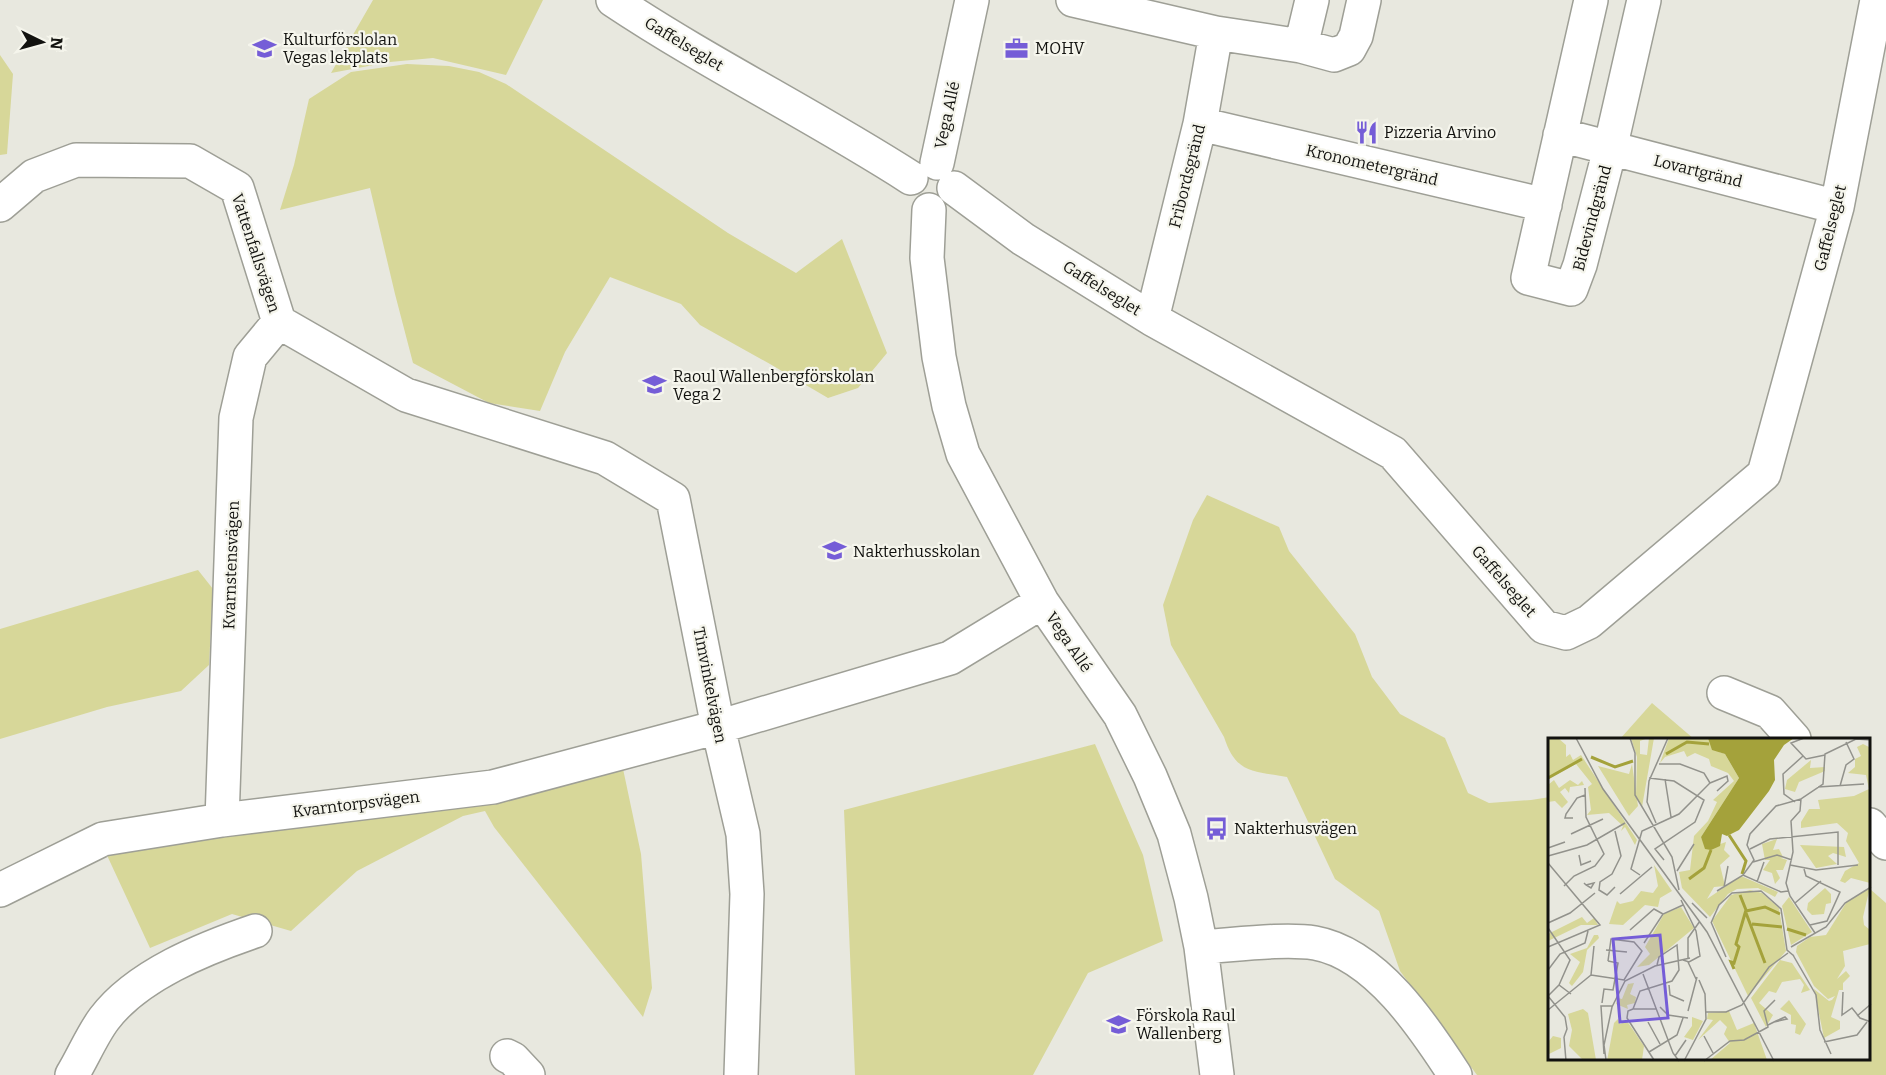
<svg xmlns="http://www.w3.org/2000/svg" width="1886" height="1075" font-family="Bitter,serif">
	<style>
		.green { fill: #d7d799 }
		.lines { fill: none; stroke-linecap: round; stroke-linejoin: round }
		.minor-casing { stroke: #9e9f96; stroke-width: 36 }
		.minor { stroke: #fff; stroke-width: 33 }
		.labels { text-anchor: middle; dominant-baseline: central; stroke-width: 4.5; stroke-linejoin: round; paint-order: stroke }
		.poi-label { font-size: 16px; fill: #12120f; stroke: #f5f5ec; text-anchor: start }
		.street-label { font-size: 16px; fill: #12120f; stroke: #f5f5ec }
		.inset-river { fill: none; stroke: #a4a23b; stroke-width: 3 }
		.inset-road { fill: none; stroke: #92928c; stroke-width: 1.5 }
		.view { fill: #755dd7; fill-opacity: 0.15; stroke: #755dd7; stroke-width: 3 }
		.inset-edge { fill: none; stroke: #12120f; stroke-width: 3 }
	</style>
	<rect width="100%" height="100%" fill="#e8e8df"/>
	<path class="green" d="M 373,0 L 543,0 L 506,75 L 433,58 L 390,62 L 331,73 Z
		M 0,55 L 13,74 L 7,154 L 0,155 Z
		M 407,64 L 449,66 L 479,72 L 506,84 L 728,233 L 796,273 L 842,239 L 887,353 L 858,388 L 828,398 L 770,364 L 700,325 L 681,304 L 610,277 L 565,352 L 540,411 L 489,403 L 413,363 L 395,294 L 370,188 L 280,210 L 294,165 L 309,99 L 351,72 Z
		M 1207,495 L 1279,527 L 1289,551 L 1355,634 L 1372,677 L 1400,714 L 1445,738 L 1468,793 L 1489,803 L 1531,800 L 1550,797 L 1550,1058 L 1870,1058 L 1870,889 L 1886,903 L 1886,1075 L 1477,1075 L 1400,971 L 1379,911 L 1335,879 L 1287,777 C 1253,771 1236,774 1224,737 L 1171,645 L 1163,605 L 1193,520 Z
		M 198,570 L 213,589 L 209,665 L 181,691 L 107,707 L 0,739 L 0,629 Z
		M 1652,703 L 1694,739 L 1620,739 Z
		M 1095,744 L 1143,855 L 1163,941 L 1088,973 L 1033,1075 L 855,1075 L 844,810 Z
		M 622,764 L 641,854 L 652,988 L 643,1017 L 494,827 L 485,811 L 463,816 L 357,871 L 291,931 L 232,914 L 150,948 L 105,851 Z"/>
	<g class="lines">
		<defs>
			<path id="minor" d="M 613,0 C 709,64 813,115 911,178
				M 1073,0 L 1216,33 L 1301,46 L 1334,55 L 1349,49 L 1356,36 L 1364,0
				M 1591,0 L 1528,278 L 1571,289 L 1580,265 L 1610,149 L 1644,0
				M 1301,46 L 1312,0
				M 1200,124 L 1545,205
				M 1560,135 L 1837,207
				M 937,163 L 972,0
				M 954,188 L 1023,239 L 1152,319 L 1393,453 L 1544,627 L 1566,633 L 1589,622 L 1764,474 L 1837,207 L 1877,0
				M 0,205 L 34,176 L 76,160 L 190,161 L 237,188 L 279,322
				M 929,210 L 927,258 L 939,357 L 949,406 L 963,454 L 1042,602 L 1120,715 L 1150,776 L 1174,834 L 1191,898 L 1201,947 L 1217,1075
				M 1152,319 L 1200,124 L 1216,33
				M 279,322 L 406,395 L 605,458 L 673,499 L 718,727 L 743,834 L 747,894 L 741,1075
				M 1724,693 L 1770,712 L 1794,739
				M 222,820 L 236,418 L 250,357 L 279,322
				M 1870,825 L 1886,843
				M 0,890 L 103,839 L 222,820 L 493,787 L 718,727 L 950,658 L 1042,602
				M 1201,947 C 1234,945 1284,938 1315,943 C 1376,954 1424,1027 1455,1075
				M 507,1056 L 513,1059 L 528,1075
				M 72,1075 C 83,1057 92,1035 104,1019 C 137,975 205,948 255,931"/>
		</defs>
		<use href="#minor" class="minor-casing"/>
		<use href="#minor" class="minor"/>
	</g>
	<defs>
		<symbol id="school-bare" viewBox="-9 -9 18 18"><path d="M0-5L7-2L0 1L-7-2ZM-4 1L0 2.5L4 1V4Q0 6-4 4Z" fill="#755dd7" stroke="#f5f5ec" stroke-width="2.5" paint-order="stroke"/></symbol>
		<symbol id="office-bare" viewBox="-9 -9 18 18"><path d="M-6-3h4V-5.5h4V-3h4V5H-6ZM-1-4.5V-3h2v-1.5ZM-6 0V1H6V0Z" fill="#755dd7" stroke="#f5f5ec" stroke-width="2.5" paint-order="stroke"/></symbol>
		<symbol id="restaurant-bare" viewBox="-9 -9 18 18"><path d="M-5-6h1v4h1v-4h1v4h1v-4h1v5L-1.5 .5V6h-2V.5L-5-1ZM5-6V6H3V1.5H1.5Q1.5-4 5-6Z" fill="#755dd7" stroke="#f5f5ec" stroke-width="2.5" paint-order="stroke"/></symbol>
		<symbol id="bus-bare" viewBox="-9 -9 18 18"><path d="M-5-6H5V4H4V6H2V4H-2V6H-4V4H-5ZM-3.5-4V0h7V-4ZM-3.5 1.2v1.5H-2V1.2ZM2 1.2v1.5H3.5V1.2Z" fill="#755dd7" stroke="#f5f5ec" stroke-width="2.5" paint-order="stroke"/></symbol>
	</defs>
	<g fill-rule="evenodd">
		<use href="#school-bare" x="248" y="32" width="33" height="33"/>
		<use href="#office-bare" x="1000" y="32" width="33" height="33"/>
		<use href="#restaurant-bare" x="1350" y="116" width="33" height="33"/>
		<use href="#school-bare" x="638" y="368" width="33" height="33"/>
		<use href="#school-bare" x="818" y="534" width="33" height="33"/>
		<use href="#bus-bare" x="1200" y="812" width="33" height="33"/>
		<use href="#school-bare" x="1102" y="1008" width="33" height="33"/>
	</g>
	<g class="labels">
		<g class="poi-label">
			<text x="283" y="39">Kulturförslolan<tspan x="283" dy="18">Vegas lekplats</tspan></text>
			<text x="1035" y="48">MOHV</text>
			<text x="1384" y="132">Pizzeria Arvino</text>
			<text x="673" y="376">Raoul Wallenbergförskolan<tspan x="673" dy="18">Vega 2</tspan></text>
			<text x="853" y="551">Nakterhusskolan</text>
			<text x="1234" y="828">Nakterhusvägen</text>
			<text x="1136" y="1015">Förskola Raul<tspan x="1136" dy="18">Wallenberg</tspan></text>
		</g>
		<g class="street-label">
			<text transform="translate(684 44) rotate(31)">Gaffelseglet</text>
			<text transform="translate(947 115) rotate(-78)">Vega Allé</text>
			<text transform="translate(1372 165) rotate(13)">Kronometergränd</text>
			<text transform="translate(1698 171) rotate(14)">Lovartgränd</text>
			<text transform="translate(1187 176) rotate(-76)">Fribordsgränd</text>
			<text transform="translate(1592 218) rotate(-75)">Bidevindgränd</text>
			<text transform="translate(1830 228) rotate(-76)">Gaffelseglet</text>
			<text transform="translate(256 253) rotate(72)">Vattenfallsvägen</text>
			<text transform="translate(1102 288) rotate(32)">Gaffelseglet</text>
			<text transform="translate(231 565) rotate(-88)">Kvarnstensvägen</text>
			<text transform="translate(1504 581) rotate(49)">Gaffelseglet</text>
			<text transform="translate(1069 642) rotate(56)">Vega Allé</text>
			<text transform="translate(710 685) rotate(79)">Timvinkelvägen</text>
			<text transform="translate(356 804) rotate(-7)">Kvarntorpsvägen</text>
		</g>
	</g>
	<g transform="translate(1548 738)">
		<rect width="322" height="322" fill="#e8e8df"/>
		<path d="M 0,0 L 10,0 L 18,7 L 18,19 L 22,16 L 25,22 L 33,17 L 89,102 L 87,107 L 77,89 L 73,93 L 75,88 L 61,75 L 39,77 L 43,72 L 40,49 L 44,46 L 28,26 L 0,41 ZM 83,0 L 100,0 L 92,3 L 92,16 L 99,17 L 101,0 L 106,0 L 94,69 L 88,59 L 89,19 ZM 121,0 L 173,0 L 171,14 L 177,16 L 191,40 L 153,99 L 158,111 L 178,104 L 176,112 L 182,118 L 172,127 L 177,148 L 166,149 L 159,161 L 193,138 L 230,154 L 227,159 L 210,150 L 189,151 L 180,156 L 162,179 L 134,150 L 131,134 L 142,132 L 146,98 L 160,83 L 169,64 L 165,62 L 186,43 L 180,35 L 163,28 L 161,21 L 147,15 L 139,19 L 136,13 L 117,19 L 112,25 ZM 315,6 L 323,10 L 322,145 L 303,140 L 297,145 L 292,143 L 297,133 L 311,125 L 298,103 L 300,95 L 289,85 L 253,90 L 253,84 L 261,71 L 272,71 L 270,62 L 306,58 L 321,51 L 318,37 L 300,35 L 307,29 L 307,21 L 313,18 L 309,9 ZM 263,22 L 262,30 L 277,29 L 277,33 L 251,44 L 247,54 L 237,51 L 239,42 ZM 84,26 L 90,68 L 81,78 L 50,28 L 81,36 ZM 6,42 L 11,50 L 22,42 L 30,47 L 34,43 L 36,47 L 22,49 L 21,55 L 17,50 L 12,54 L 20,64 L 14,70 L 7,63 L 0,64 L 0,47 ZM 229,101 L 225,112 L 231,111 L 235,119 L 224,125 L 233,120 L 239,122 L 235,132 L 228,132 L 232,140 L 227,146 L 224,135 L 215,132 L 222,122 L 217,122 L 214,106 ZM 252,107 L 296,109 L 298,119 L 285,115 L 280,118 L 289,126 L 268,130 ZM 106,127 L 124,153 L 112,160 L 110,169 L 97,167 L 75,187 L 61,186 L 69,163 L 72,166 L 85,163 L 93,153 L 105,155 L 110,148 ZM 322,149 L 315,179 L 316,187 L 322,192 L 322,206 L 295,213 L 297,228 L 289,241 L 298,233 L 302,238 L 295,245 L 295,252 L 291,252 L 283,279 L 292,283 L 292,291 L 276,300 L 266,251 L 281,263 L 284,262 L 287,258 L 280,261 L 266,248 L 248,214 L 249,208 L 262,199 L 278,197 L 298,165 ZM 277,150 L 283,156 L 283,165 L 278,166 L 276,176 L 264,177 L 259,172 L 260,165 ZM 202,152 L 214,155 L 231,170 L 238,213 L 200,258 L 164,183 L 183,157 ZM 241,159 L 264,194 L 243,207 L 234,168 ZM 133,169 L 146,190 L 101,227 L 89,229 L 102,216 L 97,209 L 116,176 ZM 34,179 L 39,185 L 46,180 L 50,187 L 33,187 L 0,203 L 0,196 ZM 46,197 L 50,197 L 51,200 L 39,212 L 35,234 L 24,248 L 21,245 L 32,224 L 22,216 L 39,210 ZM 232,222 L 244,225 L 262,252 L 253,255 L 256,247 L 252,241 L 234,244 L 228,255 L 221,253 L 211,265 L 225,277 L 218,289 L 203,260 ZM 86,245 L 82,256 L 88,259 L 87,265 L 79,267 L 80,271 L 68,266 L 70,260 L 74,261 L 80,246 ZM 241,262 L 258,286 L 252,297 L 247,295 L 248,287 L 243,286 L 243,277 L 232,271 ZM 35,271 L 40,275 L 48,322 L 35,322 L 21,308 L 24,292 L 20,276 ZM 181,273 L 189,292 L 206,285 L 219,322 L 162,322 L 182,305 L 176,296 L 179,289 L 172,282 L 150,302 L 165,282 L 159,281 L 160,275 ZM 144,279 L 155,283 L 145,302 L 136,299 L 144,288 ZM 70,281 L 72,286 L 79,283 L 96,308 L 94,322 L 59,323 L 66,285 ZM 5,298 L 13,300 L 13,310 L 1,316 L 0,323 L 0,304 Z" fill="#d7d799"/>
		<path d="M 160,0 L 246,0 L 236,7 L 226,22 L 227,42 L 221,53 L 191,92 L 179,98 L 174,96 L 172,108 L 163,112 L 157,111 L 153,99 L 191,40 L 177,16 L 164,12 Z" fill="#a4a23b"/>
		<path class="inset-river" d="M 118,16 L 139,4 L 161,6M 43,19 L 67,29 L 85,23M 0,40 L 34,21M 181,97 L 198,123 L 194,136M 141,141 L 156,130 L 163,112M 198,173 L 217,169 L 232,176M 198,175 L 217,225M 204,186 L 234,189M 239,191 L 258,197M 186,231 L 183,224 L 186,225 L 191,209 L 188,206 L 198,172 L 192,157"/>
		<path class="inset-road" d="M 28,0 L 55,51 L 159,194 L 226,323M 82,0 L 87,15 L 87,57 L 124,119 L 131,152M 256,0 L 243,5 L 258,21 L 277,17M 101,40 L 126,43 L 156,62 L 147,84 L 107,111 L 116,122M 117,41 L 123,79M 162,45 L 179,38 L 180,43 L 169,53M 292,48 L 298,27 L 306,21 L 298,4M 270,49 L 316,46M 247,64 L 236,56 L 235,36 L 255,18M 25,80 L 17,80 L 18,76 L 29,60 L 37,57M 108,85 L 99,64 L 101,43 L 120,0M 67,93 L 73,118 L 64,136 L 52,144 L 51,152 L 59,157 L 67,149M 23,96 L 55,81M 0,110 L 17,104M 202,111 L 222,101 L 290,94 L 290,127M 31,117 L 33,127 L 43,123M 0,118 L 39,107 L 77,85M 205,124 L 229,117 L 244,122M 0,125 L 52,187 L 0,209M 242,127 L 268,132 L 310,127M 256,131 L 258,138 L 292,154 L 279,183 L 262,187M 129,133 L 146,106M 92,137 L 83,131 L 94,93 L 131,76 L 162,45 L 156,35 L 132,26 L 111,26M 195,137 L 206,122 L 199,107 L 202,96 L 228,68 L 253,61M 209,144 L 216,124M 36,145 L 38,147 L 43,150 L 46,145 L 38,147M 16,148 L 26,138 L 47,128 L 56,116 L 38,79 L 37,50M 176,149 L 180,128M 169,153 L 195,137 L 233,154 L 240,153M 72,156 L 104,129M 133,162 L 148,193 L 152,218 L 141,224 L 135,222M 144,165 L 159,180M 247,165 L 273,143M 163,184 L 178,219M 0,185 L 22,175 L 47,155M 163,185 L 171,167 L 184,155 L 213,153 L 233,171 L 239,212 L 246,218M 0,190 L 22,222 L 11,247M 82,192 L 106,171 L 115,176M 267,195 L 242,158 L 238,145 L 245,114 L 243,83 L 252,73 L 253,61 L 275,46 L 277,16 L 308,1 L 323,2M 96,205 L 115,176 L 135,167M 243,209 L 278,189 L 297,165 L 323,149M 58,212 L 79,214M 245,217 L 268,257 L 272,292 L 283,316M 140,220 L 140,200 L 152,183M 60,223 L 70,225 L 67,241M 140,224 L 148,241M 0,232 L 12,216 L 37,205 L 40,193M 95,236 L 125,315 L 131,323M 43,237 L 76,242 L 94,213 L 86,204 L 63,201 L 60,223M 43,237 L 46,208M 121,247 L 122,257 L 136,263M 295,254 L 294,277 L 304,270 L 312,280 L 323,284M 0,258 L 17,279 L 19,291 L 16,299M 0,258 L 11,247 L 23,256M 54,265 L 56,251 L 65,252 L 67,241M 112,269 L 120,277 L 140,280M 85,271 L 92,253 L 124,243 L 131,232 L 129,207 L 111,219 L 109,227M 85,271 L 80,273 L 79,280 L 106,322M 85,271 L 108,271M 0,272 L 43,237M 140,273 L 149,239M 158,274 L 178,274 L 194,267 L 221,229 L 240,215M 309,278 L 323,266M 100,284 L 112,306M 220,287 L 228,283 L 237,279 L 239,281 L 226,284M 156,298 L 165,315M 16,299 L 18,323M 276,304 L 309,297 L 319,284M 101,314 L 129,297 L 135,280M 56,316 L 53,268 L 64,268M 127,318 L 138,302M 58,322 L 56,307 L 64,269 L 77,243 L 107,228 L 142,220M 136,323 L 158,281 L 157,256 L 151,242M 156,323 L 182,303 L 196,302 L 220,289 L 216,273 L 227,262"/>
		<path class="view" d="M 112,197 L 120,280 L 72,284 L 65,201 Z"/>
		<rect width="322" height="322" class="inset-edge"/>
	</g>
	<g transform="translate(42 42) rotate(95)" stroke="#f5f5ec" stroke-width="4.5" paint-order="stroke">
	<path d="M0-4.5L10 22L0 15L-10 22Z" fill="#12120f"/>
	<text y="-9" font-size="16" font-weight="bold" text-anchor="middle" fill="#12120f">N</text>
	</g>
</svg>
